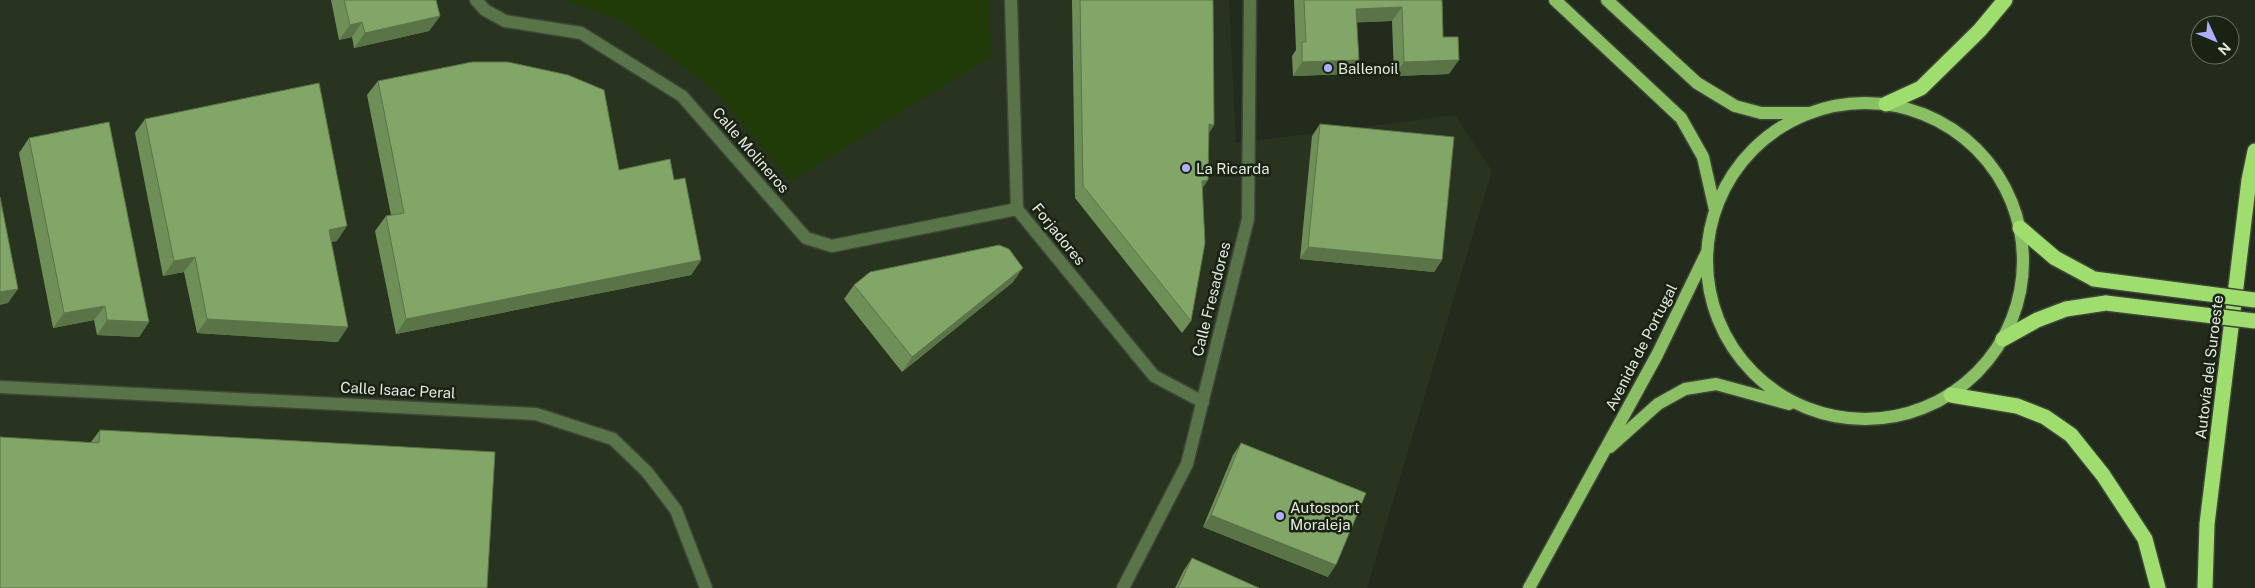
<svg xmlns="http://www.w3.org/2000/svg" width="2255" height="588" font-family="'Public Sans',sans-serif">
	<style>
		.built { fill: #28341f }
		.green { fill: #213b08 }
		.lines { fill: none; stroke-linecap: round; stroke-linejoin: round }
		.minor-casing { stroke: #3d4637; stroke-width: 15 }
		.major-casing { stroke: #3d4637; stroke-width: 15 }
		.highway-casing { stroke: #3d4637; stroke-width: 18 }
		.minor { stroke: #5a7449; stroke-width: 12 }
		.major { stroke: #8bbf64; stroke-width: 12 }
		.highway { stroke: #9edd6e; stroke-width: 15 }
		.highway-bridge-casing { stroke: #3d4637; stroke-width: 18; stroke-linecap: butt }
		.highway-bridge { stroke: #9edd6e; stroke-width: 15 }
		.wall { fill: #6f8f59 }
		.shaded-wall { fill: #5a7448 }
		.building { fill: #81a667; stroke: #5a7448 }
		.poi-dot { fill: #aeaefb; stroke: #192213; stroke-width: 2 }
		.labels { text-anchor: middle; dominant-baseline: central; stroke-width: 5; stroke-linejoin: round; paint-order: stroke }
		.poi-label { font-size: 15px; fill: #e3e9df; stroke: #192213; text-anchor: start }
		.street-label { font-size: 15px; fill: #e3e9df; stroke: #192213 }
	</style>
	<rect width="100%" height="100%" fill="#222b1c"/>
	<path class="built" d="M 0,0 L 1229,0 L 1236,143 L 1455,115 L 1492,171 L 1367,588 L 0,588 Z"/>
	<path class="green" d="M 565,0 L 989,0 L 991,56 L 791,181 L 713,89 L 620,20 Z"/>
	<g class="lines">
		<defs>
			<path id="minor" d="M 476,0 L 485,10 L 505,21 L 581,33 L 682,96 L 806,238 L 832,246 L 1017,209
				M 1011,0 L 1017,209 L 1154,376 L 1203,402
				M 0,387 L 536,414 L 613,439 L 647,472 L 676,510 L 706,588
				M 1123,588 L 1187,464 L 1248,219 L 1250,0"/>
			<path id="major" d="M 1555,0 L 1681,118 L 1703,157 L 1715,210
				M 1607,0 L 1697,83 L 1735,106 L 1761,113 L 1808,113
				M1707 261a158 158 0 1 1 316 0a158 158 0 1 1-316 0Z
				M 1610,447 L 1658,404 L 1685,389 L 1716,384 L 1789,404
				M 1529,588 L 1657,355 L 1707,252"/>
			<path id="highway" d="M 1886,104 L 1921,88 L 1980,30 L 2005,0
				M 2020,228 L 2055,258 L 2094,279
				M 2003,339 L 2037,320 L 2066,309 L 2106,303
				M 1951,395 L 2017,406 L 2045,417 L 2071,435 L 2103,475 L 2145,539 L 2158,588
				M 2205,588 L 2207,524 L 2249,180 L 2255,151"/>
		</defs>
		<use href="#minor" class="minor-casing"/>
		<use href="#major" class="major-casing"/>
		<use href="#highway" class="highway-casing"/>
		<use href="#minor" class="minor"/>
		<use href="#major" class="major"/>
		<use href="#highway" class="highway"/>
		<defs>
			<path id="highway-bridge" d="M 2094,279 L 2255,300
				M 2106,303 L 2255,321"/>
		</defs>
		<use href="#highway-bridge" class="highway-bridge-casing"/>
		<use href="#highway-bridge" class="highway-bridge"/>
	</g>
	<path class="wall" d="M 331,0 L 436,0 L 440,16 L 429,31 L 354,48 L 352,37 L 339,40 Z
		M 1072,0 L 1213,0 L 1214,125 L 1209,133 L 1208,180 L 1202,188 L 1191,321 L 1182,333 L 1075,198 Z
		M 1294,0 L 1442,0 L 1443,37 L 1449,74 L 1394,76 L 1392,21 L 1357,22 L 1349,74 L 1293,76 L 1292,56 L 1296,50 Z
		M 378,81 L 619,170 L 674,180 L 701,260 L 691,275 L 396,334 L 375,231 L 386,216 L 391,215 L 367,95 Z
		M 145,119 L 337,241 L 331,242 L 338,342 L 197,333 L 184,272 L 163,276 L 135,133 Z
		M 1320,124 L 1442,260 L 1434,272 L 1300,259 L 1312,136 Z
		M 29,138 L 149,322 L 139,337 L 97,335 L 94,320 L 53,328 L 19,153 Z
		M 1013,282 L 902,372 L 844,299 L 854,285 Z
		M 100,430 L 487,588 L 91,442 Z
		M 1241,443 L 1328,577 L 1203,527 L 1233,455 Z
		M 1192,558 L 1259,588 L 1175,588 L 1184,570 Z"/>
	<path class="shaded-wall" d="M 1402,7 L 1392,21 L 1346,23 L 1356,9 Z
		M 440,16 L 429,31 L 354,48 L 365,33 Z
		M 362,22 L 352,37 L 339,40 L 350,25 Z
		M 1359,60 L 1349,74 L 1293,76 L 1302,62 Z
		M 1459,60 L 1449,74 L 1394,76 L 1404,62 Z
		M 1209,124 L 1214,125 L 1206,137 Z
		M 1208,180 L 1200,192 L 1202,181 Z
		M 347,226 L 337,241 L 318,244 L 329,230 Z
		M 1308,247 L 1442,260 L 1434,272 L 1300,259 Z
		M 195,257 L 184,272 L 163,276 L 174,261 Z
		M 701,260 L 691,275 L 396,334 L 406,319 Z
		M 1023,268 L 1013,282 L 902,372 L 912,357 Z
		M 18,289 L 8,303 L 0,305 L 0,292 Z
		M 105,306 L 94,320 L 53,328 L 64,313 Z
		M 207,319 L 348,327 L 338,342 L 197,333 Z
		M 107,320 L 149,322 L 139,337 L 97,335 Z
		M 1211,515 L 1336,565 L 1328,577 L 1203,527 Z"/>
	<path class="building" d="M 344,0 L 436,0 L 440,16 L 365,33 L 362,22 L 350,25 Z
		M 1080,0 L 1213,0 L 1214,125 L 1209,124 L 1208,180 L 1202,181 L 1205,243 L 1191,321 L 1083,186 Z
		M 1304,0 L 1442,0 L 1443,37 L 1458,37 L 1459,60 L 1404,62 L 1402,7 L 1356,9 L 1359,60 L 1302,62 L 1302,42 L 1306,42 Z
		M 472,62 L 508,62 L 568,75 L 604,90 L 619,170 L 670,159 L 674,180 L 685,178 L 701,260 L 406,319 L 386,216 L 404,213 L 378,81 Z
		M 319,83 L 347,226 L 329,230 L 348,327 L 207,319 L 195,257 L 174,261 L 145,119 Z
		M 109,122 L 149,322 L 107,320 L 105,306 L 64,313 L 29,138 Z
		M 1320,124 L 1454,137 L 1442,260 L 1308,247 Z
		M 0,197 L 18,289 L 0,292 Z
		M 999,245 L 1009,249 L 1023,268 L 912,357 L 854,285 L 870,272 Z
		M 100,430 L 495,452 L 487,588 L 0,588 L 0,437 L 99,443 Z
		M 1241,443 L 1366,493 L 1336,565 L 1211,515 Z
		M 1192,558 L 1259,588 L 1178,588 Z"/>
	<g class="poi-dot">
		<circle cx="1328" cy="68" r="5"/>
		<circle cx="1186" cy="168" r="5"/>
		<circle cx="1280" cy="516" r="5"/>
	</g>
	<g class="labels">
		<g class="poi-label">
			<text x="1338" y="68">Ballenoil</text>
			<text x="1196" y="168">La Ricarda</text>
			<text x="1290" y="507">Autosport<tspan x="1290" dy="17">Moraleja</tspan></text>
		</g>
		<g class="street-label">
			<text transform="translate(751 150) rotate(49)">Calle Molineros</text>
			<text transform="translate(1059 234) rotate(51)">Forjadores</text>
			<text transform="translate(1211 299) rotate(-76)">Calle Fresadores</text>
			<text transform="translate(1641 347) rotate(-63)">Avenida de Portugal</text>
			<text transform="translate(2209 367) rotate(-83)">Autovía del Suroeste</text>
			<text transform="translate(398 390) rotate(3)">Calle Isaac Peral</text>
		</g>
	</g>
	<g transform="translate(2215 40) rotate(134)"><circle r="24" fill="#192213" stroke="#6a7265"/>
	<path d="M0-4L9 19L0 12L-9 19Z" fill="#aeaefb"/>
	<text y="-8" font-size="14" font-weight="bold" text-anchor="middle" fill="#e3e9df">N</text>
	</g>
</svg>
